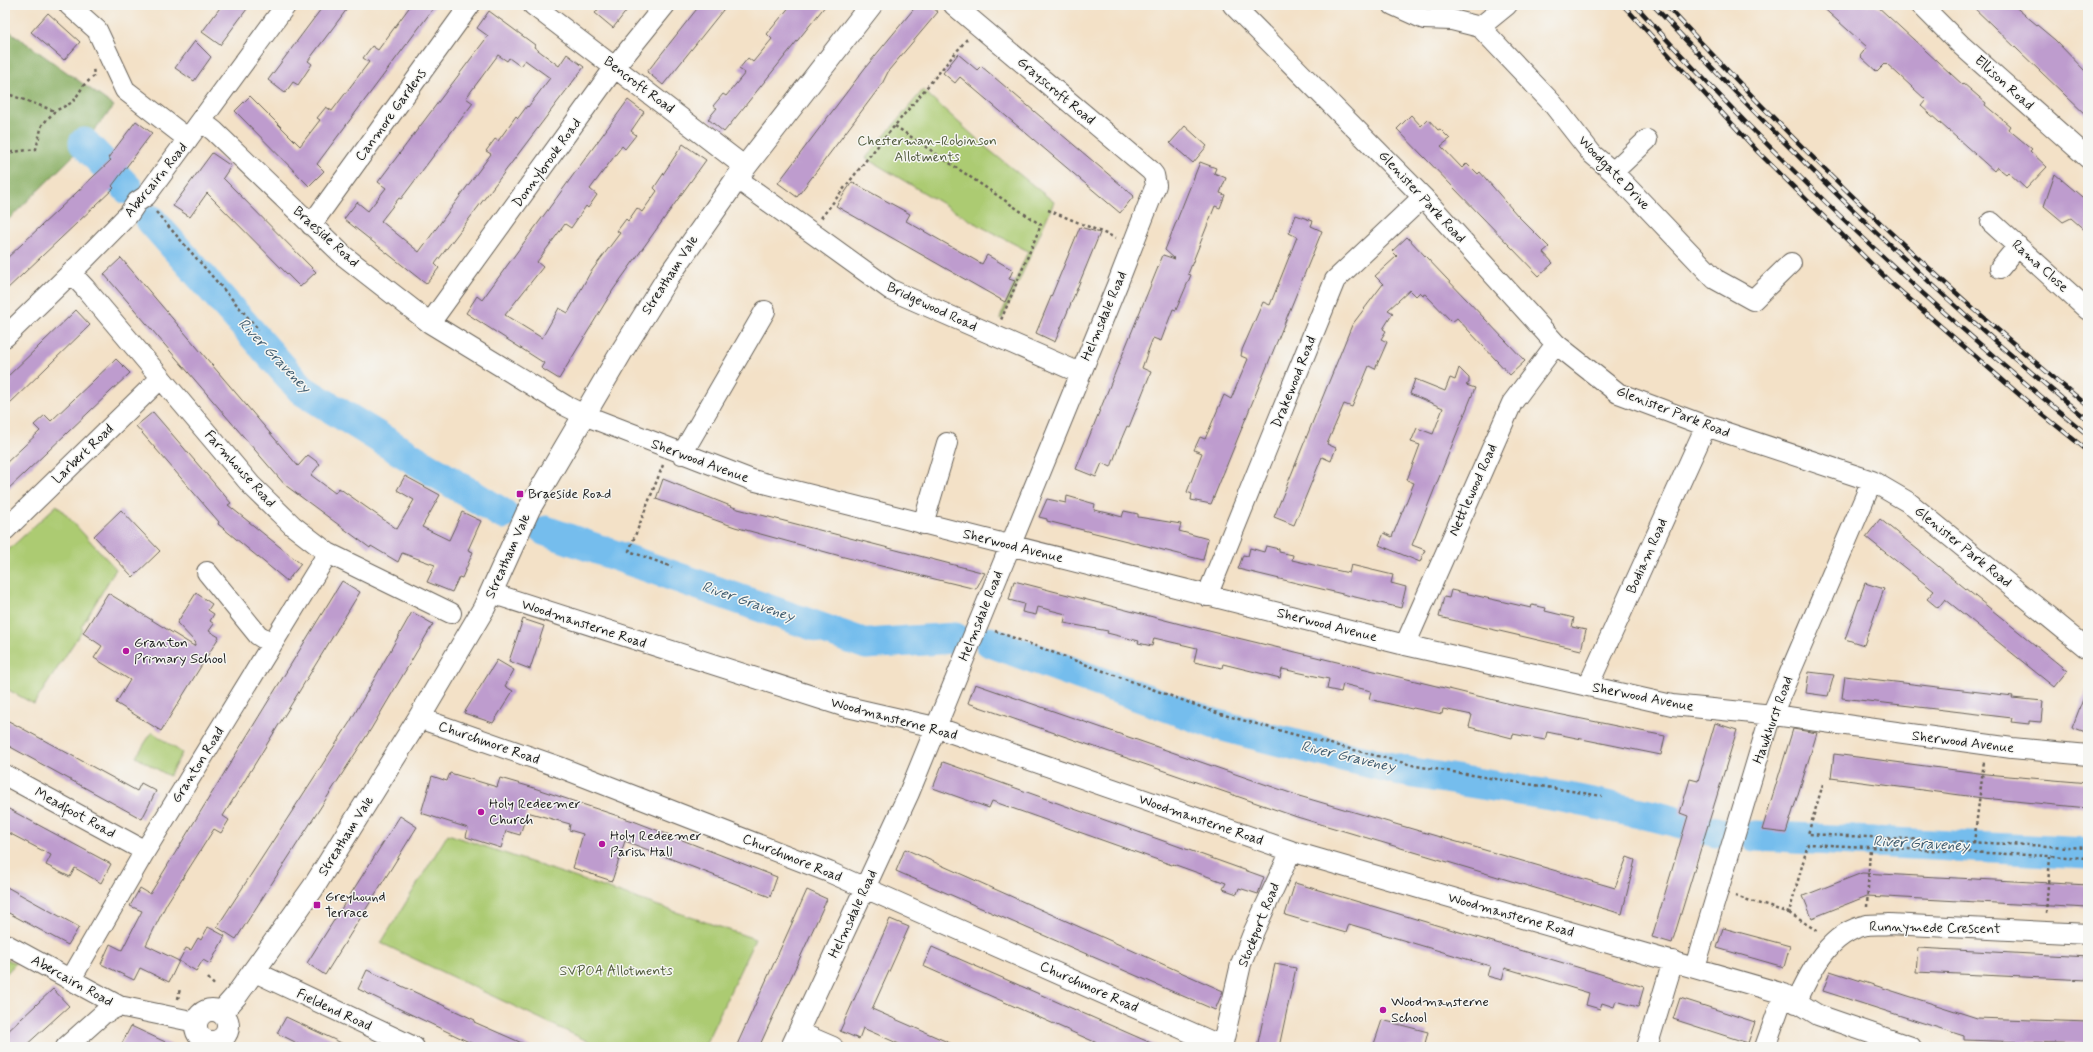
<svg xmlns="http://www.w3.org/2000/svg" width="2093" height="1052" font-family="Mynerve,sans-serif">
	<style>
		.green { fill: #accb72; stroke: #647447 }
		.forest { fill: #89af64; stroke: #526640 }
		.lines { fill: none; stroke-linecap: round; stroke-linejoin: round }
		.river { stroke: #74bded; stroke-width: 31 }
		.building { fill: #be9cce; fill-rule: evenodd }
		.minor-casing { stroke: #676158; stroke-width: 22 }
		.major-casing { stroke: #676158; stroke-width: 24 }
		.path { stroke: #676158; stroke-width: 2.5; stroke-dasharray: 3 3; stroke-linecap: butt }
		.minor { stroke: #fff; stroke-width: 20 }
		.major { stroke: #fff; stroke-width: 22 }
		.rail-casing { stroke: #1c1c1c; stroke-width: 4.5 }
		.rail { stroke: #f6f6f2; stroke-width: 3; stroke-dasharray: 9; stroke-linecap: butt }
		.poi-dot { fill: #b5179e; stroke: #f6f6f2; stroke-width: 1.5 }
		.labels { text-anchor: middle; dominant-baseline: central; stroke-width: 3; stroke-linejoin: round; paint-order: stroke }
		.street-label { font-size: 14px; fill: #1c1c1c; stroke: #f6f6f2 }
		.park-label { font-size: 14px; fill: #4e593a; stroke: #f6f6f2 }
		.poi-label { font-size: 14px; fill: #1c1c1c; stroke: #f6f6f2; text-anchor: start }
		.water-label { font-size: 15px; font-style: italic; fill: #3f5c70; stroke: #f6f6f2 }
	</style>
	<rect width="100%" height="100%" fill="#f6f6f2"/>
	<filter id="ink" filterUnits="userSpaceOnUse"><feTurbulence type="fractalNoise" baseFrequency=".025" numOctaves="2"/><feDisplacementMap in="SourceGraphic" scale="8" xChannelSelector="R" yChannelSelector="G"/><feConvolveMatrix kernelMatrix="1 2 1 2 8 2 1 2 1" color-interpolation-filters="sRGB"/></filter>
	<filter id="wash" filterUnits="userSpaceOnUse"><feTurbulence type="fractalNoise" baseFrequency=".012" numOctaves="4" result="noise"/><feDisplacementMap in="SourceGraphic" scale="16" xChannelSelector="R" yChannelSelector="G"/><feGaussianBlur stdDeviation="0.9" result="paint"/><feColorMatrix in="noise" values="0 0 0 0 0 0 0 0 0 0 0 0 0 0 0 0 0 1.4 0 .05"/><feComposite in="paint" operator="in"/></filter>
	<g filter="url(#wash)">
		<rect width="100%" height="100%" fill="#f3e1c7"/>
		<path class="green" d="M 923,90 L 988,149 L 1054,202 L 1002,319 L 1000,318 L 1028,251 L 978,225 L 866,158 Z
			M 57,505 L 116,569 L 81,627 L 83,629 L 34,704 L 5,688 L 5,553 Z
			M 152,732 L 182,753 L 169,776 L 136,757 Z
			M 448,834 L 755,939 L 704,1047 L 600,1047 L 381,943 Z
			M 5,959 L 16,963 L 5,975 Z"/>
		<path class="forest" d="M 5,28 L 114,106 L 72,157 L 5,223 Z"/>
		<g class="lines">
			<path class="river" d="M 84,143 L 128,189
				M 151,220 L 302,390 L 503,514
				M 546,531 L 866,644 L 955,638
				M 990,642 L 1215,724 L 1292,744 L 1413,773 L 1568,798 L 1654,816 L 1716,832
				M 1755,836 L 2088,853"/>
		</g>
		<g id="blocks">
			<path class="building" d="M 222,5 L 250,5 L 220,45 L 202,32 Z
				M 324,5 L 350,5 L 308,61 L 312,64 L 298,85 L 293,82 L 285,93 L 268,80 Z
				M 411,5 L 436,5 L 317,164 L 324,171 L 309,186 L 235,111 L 250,96 L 300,146 L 320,120 L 317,118 L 326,107 L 332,111 L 369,62 L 363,58 L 372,46 L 378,50 Z
				M 602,5 L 631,5 L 613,28 L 595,13 Z
				M 700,5 L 727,5 L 663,85 L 647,72 Z
				M 791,5 L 826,5 L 724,132 L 708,119 L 717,108 L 713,106 L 723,94 L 726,96 L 745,73 L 739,69 L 748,58 L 753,62 L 772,39 L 767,34 Z
				M 917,5 L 929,5 L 938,12 L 889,70 L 882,84 L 797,197 L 778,183 L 865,68 Z
				M 1820,5 L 1876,5 L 1963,85 L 1964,84 L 1986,103 L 1985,105 L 2010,126 L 2008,129 L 2032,149 L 2030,151 L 2047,167 L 2026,189 L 2008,172 L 2006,174 L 1997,167 L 1994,171 L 1921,106 L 1926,100 L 1886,63 L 1877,72 L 1860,56 L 1867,47 Z
				M 1971,5 L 2013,5 L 2055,40 L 2088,74 L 2088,117 Z
				M 489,11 L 535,45 L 534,47 L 559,66 L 567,54 L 584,67 L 435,264 L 439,268 L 426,284 L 344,219 L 357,202 L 368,211 L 386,188 L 378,182 L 488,36 L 477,28 ZM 498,55 L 507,61 L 509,58 L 520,66 L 525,60 L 550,78 L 528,107 L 527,106 L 518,118 L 516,116 L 498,141 L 495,139 L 486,151 L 491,154 L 419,252 L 381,221 L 399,198 L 401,199 L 473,103 L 466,98 Z
				M 48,13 L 80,42 L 64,60 L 31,32 Z
				M 195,41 L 211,57 L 194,81 L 175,68 Z
				M 958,54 L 977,70 L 981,66 L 1134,196 L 1120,213 L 960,77 L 955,83 L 943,73 Z
				M 628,100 L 644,112 L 631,131 L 636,135 L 625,149 L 622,146 L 590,189 L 597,195 L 588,208 L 586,206 L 571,228 L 565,224 L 545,251 L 537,262 L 543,267 L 505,315 L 542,338 L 559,308 L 568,313 L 590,273 L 620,233 L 617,231 L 626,219 L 628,221 L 637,208 L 642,212 L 657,191 L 654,188 L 683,144 L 706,160 L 613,290 L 559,379 L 541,368 L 544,363 L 466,313 L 477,296 L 482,300 Z
				M 1411,115 L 1421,126 L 1428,119 L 1438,130 L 1440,129 L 1450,139 L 1441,146 L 1462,168 L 1467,163 L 1478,174 L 1480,172 L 1518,216 L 1549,247 L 1543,252 L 1553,263 L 1539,276 L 1397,129 Z
				M 136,121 L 152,133 L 112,186 L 114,188 L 5,291 L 5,260 L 111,160 L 108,158 Z
				M 1185,126 L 1207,146 L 1193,163 L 1170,143 Z
				M 212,153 L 231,166 L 223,178 L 316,272 L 300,287 L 207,193 L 190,217 L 173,206 Z
				M 1200,162 L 1216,168 L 1214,173 L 1226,178 L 1220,193 L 1225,195 L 1220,208 L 1215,206 L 1188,274 L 1191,275 L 1176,310 L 1173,309 L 1161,341 L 1153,338 L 1148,351 L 1142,368 L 1151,372 L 1129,427 L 1127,426 L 1121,440 L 1111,467 L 1102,463 L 1096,477 L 1076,469 L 1163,255 L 1175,259 L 1165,250 Z
				M 2055,174 L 2088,202 L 2088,233 L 2071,218 L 2063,222 L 2044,206 Z
				M 852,182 L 910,214 L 906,221 L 982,264 L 987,255 L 1013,270 L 1009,279 L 1015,281 L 1005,302 L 836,206 Z
				M 1296,215 L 1313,221 L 1311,226 L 1322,231 L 1211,504 L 1191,500 L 1192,494 L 1187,492 L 1202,453 L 1194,450 L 1200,437 L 1205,439 L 1224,395 L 1231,399 L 1248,359 L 1241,356 L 1242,350 L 1263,302 L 1270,305 L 1297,237 L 1289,233 Z
				M 1080,227 L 1100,233 L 1055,342 L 1036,333 Z
				M 1407,237 L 1525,361 L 1510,375 L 1457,318 L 1452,322 L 1425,294 L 1423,295 L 1420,292 L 1416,296 L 1410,290 L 1388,310 L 1393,313 L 1383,329 L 1386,331 L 1381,339 L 1387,342 L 1381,356 L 1375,369 L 1369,366 L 1352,407 L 1344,404 L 1327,444 L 1336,448 L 1331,461 L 1322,457 L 1294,525 L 1274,517 L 1352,325 L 1383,284 L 1375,276 L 1397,256 L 1392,251 Z
				M 121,258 L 298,466 L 308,455 L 320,464 L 311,475 L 335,493 L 339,488 L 397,529 L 414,500 L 397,490 L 405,476 L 440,495 L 422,527 L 449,540 L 462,512 L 481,521 L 468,550 L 473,552 L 462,578 L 459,577 L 452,592 L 427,582 L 435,565 L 402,553 L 398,562 L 371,546 L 370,548 L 285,485 L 104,274 Z
				M 76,310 L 90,325 L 5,408 L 5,379 Z
				M 116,359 L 130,373 L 5,492 L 5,464 L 40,431 L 34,425 L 45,415 L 51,421 Z
				M 1459,368 L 1469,378 L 1469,383 L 1466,385 L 1475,388 L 1412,545 L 1425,550 L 1420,562 L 1379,545 L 1384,533 L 1392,537 L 1414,483 L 1407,480 L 1420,445 L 1411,442 L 1417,428 L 1433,434 L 1443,408 L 1410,394 L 1415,379 L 1445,391 L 1450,378 L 1455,380 Z
				M 153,412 L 231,503 L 228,505 L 301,564 L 287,581 L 218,524 L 219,522 L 136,426 Z
				M 663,479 L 738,509 L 985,573 L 976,589 L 844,557 L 735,527 L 656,499 Z
				M 1067,496 L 1095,504 L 1094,510 L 1108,513 L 1122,517 L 1124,511 L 1138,514 L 1138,517 L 1181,524 L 1179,531 L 1208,539 L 1203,560 L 1047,521 L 1047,519 L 1039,517 L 1047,499 L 1066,503 Z
				M 121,510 L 160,551 L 133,577 L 94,536 Z
				M 1880,519 L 2067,671 L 2054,687 L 1945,599 L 1938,608 L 1927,599 L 1934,591 L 1866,537 Z
				M 1266,546 L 1279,549 L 1279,552 L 1293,555 L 1292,560 L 1335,570 L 1349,573 L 1351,565 L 1393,575 L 1391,583 L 1406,587 L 1401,608 L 1238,569 L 1243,555 L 1248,556 L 1250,548 L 1264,552 Z
				M 342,581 L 360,592 L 223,816 L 229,820 L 221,833 L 214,829 L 167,903 L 146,945 L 179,961 L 169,982 L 140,968 L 134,980 L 101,964 L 110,944 L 122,950 L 142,911 L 130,906 L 140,888 L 150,894 Z
				M 1014,581 L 1188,626 L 1519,706 L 1665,736 L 1661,755 L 1547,732 L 1545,740 L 1513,734 L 1512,738 L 1469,727 L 1472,715 L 1443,709 L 1442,714 L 1413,708 L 1412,709 L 1381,702 L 1369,699 L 1371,691 L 1343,684 L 1341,692 L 1327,689 L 1329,679 L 1282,669 L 1280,678 L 1223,664 L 1222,668 L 1194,662 L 1197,648 L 1154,638 L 1152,646 L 1138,643 L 1139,641 L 1107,633 L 1108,631 L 1064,623 L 1066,614 L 1038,607 L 1036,615 L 1022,612 L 1024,604 L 1009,600 Z
				M 1865,583 L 1884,589 L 1864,645 L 1845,639 Z
				M 1451,590 L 1531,608 L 1532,605 L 1546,608 L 1545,611 L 1574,618 L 1572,627 L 1586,630 L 1581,650 L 1439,617 L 1444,597 L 1449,598 Z
				M 108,593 L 194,646 L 196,643 L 177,623 L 196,593 L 212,604 L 208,610 L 214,614 L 210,621 L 214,624 L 209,631 L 219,637 L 161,731 L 116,703 L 130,680 L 94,658 L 102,646 L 83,633 Z
				M 412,612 L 433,624 L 371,729 L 236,939 L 217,927 L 350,722 Z
				M 523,619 L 544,626 L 530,669 L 509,661 Z
				M 497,660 L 514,670 L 505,686 L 513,691 L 493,723 L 464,713 Z
				M 1809,672 L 1834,675 L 1828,696 L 1806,693 Z
				M 1845,676 L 2013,696 L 2012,698 L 2043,701 L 2041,722 L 2029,721 L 2029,724 L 2011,722 L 2012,718 L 1842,698 Z
				M 975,684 L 1299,796 L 1615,888 L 1627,857 L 1635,860 L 1622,914 L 1297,817 L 968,703 Z
				M 2087,689 L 2088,689 L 2088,734 L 2072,728 Z
				M 5,719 L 137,791 L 141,783 L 156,791 L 142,819 L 5,744 Z
				M 1715,723 L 1737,730 L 1672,943 L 1652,937 L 1688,816 L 1680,813 L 1690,779 L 1698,781 Z
				M 1793,729 L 1817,733 L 1786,833 L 1762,830 Z
				M 1834,754 L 1986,774 L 2088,783 L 2088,808 L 1983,798 L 1831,778 Z
				M 943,762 L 1264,877 L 1258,894 L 1239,888 L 1237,894 L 1223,889 L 1226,883 L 1173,864 L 1172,865 L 992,801 L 989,808 L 933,788 Z
				M 450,773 L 497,787 L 500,778 L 531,787 L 636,822 L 777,877 L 770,897 L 625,841 L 612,881 L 573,868 L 583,834 L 569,830 L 570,824 L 527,812 L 520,835 L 506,831 L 501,848 L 466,837 L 468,828 L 421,813 L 432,776 L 447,781 Z
				M 5,807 L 111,864 L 101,883 L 75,868 L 70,877 L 46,865 L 51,855 L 5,831 Z
				M 400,816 L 417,827 L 325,975 L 307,963 Z
				M 905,849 L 1223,991 L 1215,1010 L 896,871 Z
				M 1862,873 L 2088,885 L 2088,908 L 1867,896 L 1812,918 L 1803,896 Z
				M 1295,883 L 1644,987 L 1638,1007 L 1616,1001 L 1614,1007 L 1602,1003 L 1600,1009 L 1586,1005 L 1589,993 L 1505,968 L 1502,980 L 1487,976 L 1490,966 L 1349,924 L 1346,933 L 1285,915 Z
				M 5,886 L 79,927 L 68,945 L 5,911 Z
				M 807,890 L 827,899 L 759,1047 L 736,1047 Z
				M 890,919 L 909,927 L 872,1009 L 959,1047 L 906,1047 L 863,1028 L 859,1039 L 840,1031 Z
				M 208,927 L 225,936 L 210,964 L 203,960 L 196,971 L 179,961 L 186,948 L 191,950 L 198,938 L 201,940 Z
				M 1723,928 L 1790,946 L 1784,967 L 1717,948 Z
				M 932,947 L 1160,1047 L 1106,1047 L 923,966 Z
				M 1918,948 L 2088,957 L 2088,980 L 1916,972 Z
				M 1275,964 L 1296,968 L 1279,1047 L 1257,1047 Z
				M 367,970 L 475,1020 L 474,1022 L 531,1047 L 480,1047 L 471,1043 L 358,989 Z
				M 1830,971 L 1977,1018 L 2088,1022 L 2088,1044 L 1964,1040 L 1964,1036 L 1823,991 Z
				M 53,989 L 69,1006 L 24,1047 L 5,1047 L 5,1034 Z
				M 1680,998 L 1755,1022 L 1748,1043 L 1673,1019 Z
				M 286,1017 L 350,1047 L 305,1047 L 277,1033 Z
				M 1382,1020 L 1428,1032 L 1424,1047 L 1373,1047 Z
				M 131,1026 L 176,1047 L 120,1047 Z"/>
		</g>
	</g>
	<g filter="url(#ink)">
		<use href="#blocks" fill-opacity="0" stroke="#676158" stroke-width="1"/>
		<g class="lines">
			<defs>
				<path id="minor" d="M 69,5 L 97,30 L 125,90 L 188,139
					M 533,5 L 745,167
					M 1233,5 L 1423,197 L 1556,344 L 1618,393 L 1706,426 L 1872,481 L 1908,502 L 2088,649
					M 1393,5 L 1424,19 L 1452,20 L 1480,27 L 1552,103 L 1592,154 L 1613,172 L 1715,279 L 1753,300 L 1791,263
					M 1921,5 L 1962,46 L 2088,158
					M 1480,27 L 1507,5
					M 201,121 L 214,131 L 344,256 L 430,323 L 566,406 L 584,415 L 752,480 L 1405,645 L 1588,686 L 1672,705 L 1773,715 L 2012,748 L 2088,755
					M 1613,172 L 1647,140
					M 736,178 L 891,290 L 1080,373
					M 1991,222 L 2088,310
					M 311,225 L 470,5
					M 2000,268 L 2018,246
					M 71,273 L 85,288 L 251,485 L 293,526 L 328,553 L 451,613
					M 430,323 L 615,67 L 665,5
					M 5,337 L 71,273 L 129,214 L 137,202 L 146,196 L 286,5
					M 682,454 L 765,311
					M 923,524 L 947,443
					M 5,530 L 161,378
					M 207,572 L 258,635 L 272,644
					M 491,593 L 843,706 L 935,727 L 1291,851 L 1784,994 L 1818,1015 L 1911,1047
					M 1207,596 L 1335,280 L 1423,197
					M 1405,645 L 1512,403 L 1556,344
					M 1588,686 L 1706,426
					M 419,718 L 562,768 L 829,872 L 1210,1041 L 1223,1045
					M 5,775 L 145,851
					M 5,944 L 119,1006
					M 1695,967 L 1768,724 L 1872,481
					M 253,971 L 414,1047
					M 71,979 L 145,851 L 328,553
					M 1796,1003 C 1810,972 1829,932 1867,925 C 1874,924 1882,925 1889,924 L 2088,934
					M 798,1032 L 833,1047
					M 66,1047 L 103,1014 L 119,1006 L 196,1022
					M 791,1047 L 909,793 L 1117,285 L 1156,185 L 1154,175 L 1150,170 L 954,5
					M 1222,1047 L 1241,964 L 1254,931 L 1291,851
					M 1647,1047 L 1673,961
					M 1765,1047 L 1784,994"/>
				<path id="major" d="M196 1026a16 16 0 1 1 32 0a16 16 0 1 1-32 0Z
					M 221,1013 L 236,996 L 313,888 L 419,718 L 484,608 L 529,509 L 622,351 L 668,277 L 745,167 L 871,5"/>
			</defs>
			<use href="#minor" class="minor-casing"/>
			<use href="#major" class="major-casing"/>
			<path class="path" d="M 5,93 L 55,111
				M 895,126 L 1041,225 L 1001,320
				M 5,153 L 36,149 L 42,125 L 55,111 L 73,102 L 84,85 L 94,76 L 93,67
				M 1048,210 L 1116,238
				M 156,212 L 259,330
				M 821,218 L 867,159 L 967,39
				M 663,465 L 629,551 L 672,567
				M 995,631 L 1217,713 L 1296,735 L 1416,766 L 1602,796
				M 1823,784 L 1808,834 L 2088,848
				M 1974,843 L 1984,761
				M 1735,896 L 1789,913 L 1808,844 L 2088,858
				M 1867,907 L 1870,847
				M 1789,913 L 1819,932
				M 2046,913 L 2050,857
				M 208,978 L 216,987
				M 178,999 L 180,988"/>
			<use href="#minor" class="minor"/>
			<use href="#major" class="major"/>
			<defs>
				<path id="rail" d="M 1623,5 L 1758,152 L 1891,283 L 2037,410 L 2088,451
					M 1635,5 C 1775,159 1926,304 2088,435
					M 1653,5 C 1789,152 1933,293 2088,420
					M 1666,5 C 1798,148 1937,283 2088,406"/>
			</defs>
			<use href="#rail" class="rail-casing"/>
			<use href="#rail" class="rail"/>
		</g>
	</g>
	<g class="poi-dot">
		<rect x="516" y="490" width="8" height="8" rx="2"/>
		<circle cx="126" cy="651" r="4"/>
		<circle cx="481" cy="812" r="4"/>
		<circle cx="602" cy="844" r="4"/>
		<rect x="313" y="901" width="8" height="8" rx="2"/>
		<circle cx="1383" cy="1010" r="4"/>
	</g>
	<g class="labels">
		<g class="street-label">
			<text transform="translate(2004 83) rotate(42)">Ellison Road</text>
			<text transform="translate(639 85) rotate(37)">Bencroft Road</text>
			<text transform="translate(1056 91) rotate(40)">Grayscroft Road</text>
			<text transform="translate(391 115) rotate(-54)">Canmore Gardens</text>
			<text transform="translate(547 163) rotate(-54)">Donnybrook Road</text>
			<text transform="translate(1614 173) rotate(46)">Woodgate Drive</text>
			<text transform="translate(156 180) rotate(-51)">Abercairn Road</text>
			<text transform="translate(1422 197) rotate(47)">Glenister Park Road</text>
			<text transform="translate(326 237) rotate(42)">Braeside Road</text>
			<text transform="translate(2040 266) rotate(42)">Rama Close</text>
			<text transform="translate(670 275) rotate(-57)">Streatham Vale</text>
			<text transform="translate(932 307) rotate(25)">Bridgewood Road</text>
			<text transform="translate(1104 316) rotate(-67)">Helmsdale Road</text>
			<text transform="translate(1294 382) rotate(-68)">Drakewood Road</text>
			<text transform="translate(1673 412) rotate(21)">Glenister Park Road</text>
			<text transform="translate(83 454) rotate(-44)">Larbert Road</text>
			<text transform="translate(700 461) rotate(20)">Sherwood Avenue</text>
			<text transform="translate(240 469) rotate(48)">Farmhouse Road</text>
			<text transform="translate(1473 490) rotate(-66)">Nettlewood Road</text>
			<text transform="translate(1013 546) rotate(14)">Sherwood Avenue</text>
			<text transform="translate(1963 547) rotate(39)">Glenister Park Road</text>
			<text transform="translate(508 556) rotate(-66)">Streatham Vale</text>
			<text transform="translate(1647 556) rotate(-66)">Bodiam Road</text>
			<text transform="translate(981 616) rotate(-68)">Helmsdale Road</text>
			<text transform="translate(584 624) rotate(18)">Woodmansterne Road</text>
			<text transform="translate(1327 625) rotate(14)">Sherwood Avenue</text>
			<text transform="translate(1643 697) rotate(11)">Sherwood Avenue</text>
			<text transform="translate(894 719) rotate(15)">Woodmansterne Road</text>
			<text transform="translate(1773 720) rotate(-70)">Hawkhurst Road</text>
			<text transform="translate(1963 742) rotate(7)">Sherwood Avenue</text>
			<text transform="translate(489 743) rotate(19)">Churchmore Road</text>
			<text transform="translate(198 765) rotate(-58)">Granton Road</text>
			<text transform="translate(75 813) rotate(29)">Meadfoot Road</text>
			<text transform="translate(1201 820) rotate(19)">Woodmansterne Road</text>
			<text transform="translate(346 836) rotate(-58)">Streatham Vale</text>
			<text transform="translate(792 858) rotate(22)">Churchmore Road</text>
			<text transform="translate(853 914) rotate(-65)">Helmsdale Road</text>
			<text transform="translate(1511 915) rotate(16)">Woodmansterne Road</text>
			<text transform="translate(1259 925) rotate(-68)">Stockport Road</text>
			<text transform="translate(1935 928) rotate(1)">Runnymede Crescent</text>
			<text transform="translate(72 981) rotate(29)">Abercairn Road</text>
			<text transform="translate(1089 987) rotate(24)">Churchmore Road</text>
			<text transform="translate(334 1010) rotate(25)">Fieldend Road</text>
		</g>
		<g class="park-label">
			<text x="927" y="141">Chesterman-Robinson<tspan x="927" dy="16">Allotments</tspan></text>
			<text x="616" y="971">SVPOA Allotments</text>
		</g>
		<g class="poi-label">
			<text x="528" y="494">Braeside Road</text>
			<text x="134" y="643">Granton<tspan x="134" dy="16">Primary School</tspan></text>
			<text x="489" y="804">Holy Redeemer<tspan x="489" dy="16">Church</tspan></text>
			<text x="610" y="836">Holy Redeemer<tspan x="610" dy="16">Parish Hall</tspan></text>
			<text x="325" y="897">Greyhound<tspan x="325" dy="16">Terrace</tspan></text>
			<text x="1391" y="1002">Woodmansterne<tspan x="1391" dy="16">School</tspan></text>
		</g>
		<g class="water-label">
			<text transform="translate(274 356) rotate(46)">River Graveney</text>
			<text transform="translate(748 602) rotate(19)">River Graveney</text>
			<text transform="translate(1348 757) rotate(13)">River Graveney</text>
			<text transform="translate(1921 844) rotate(3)">River Graveney</text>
		</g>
	</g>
	<rect width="2093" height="1052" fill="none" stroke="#f6f6f2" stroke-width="20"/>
</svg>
